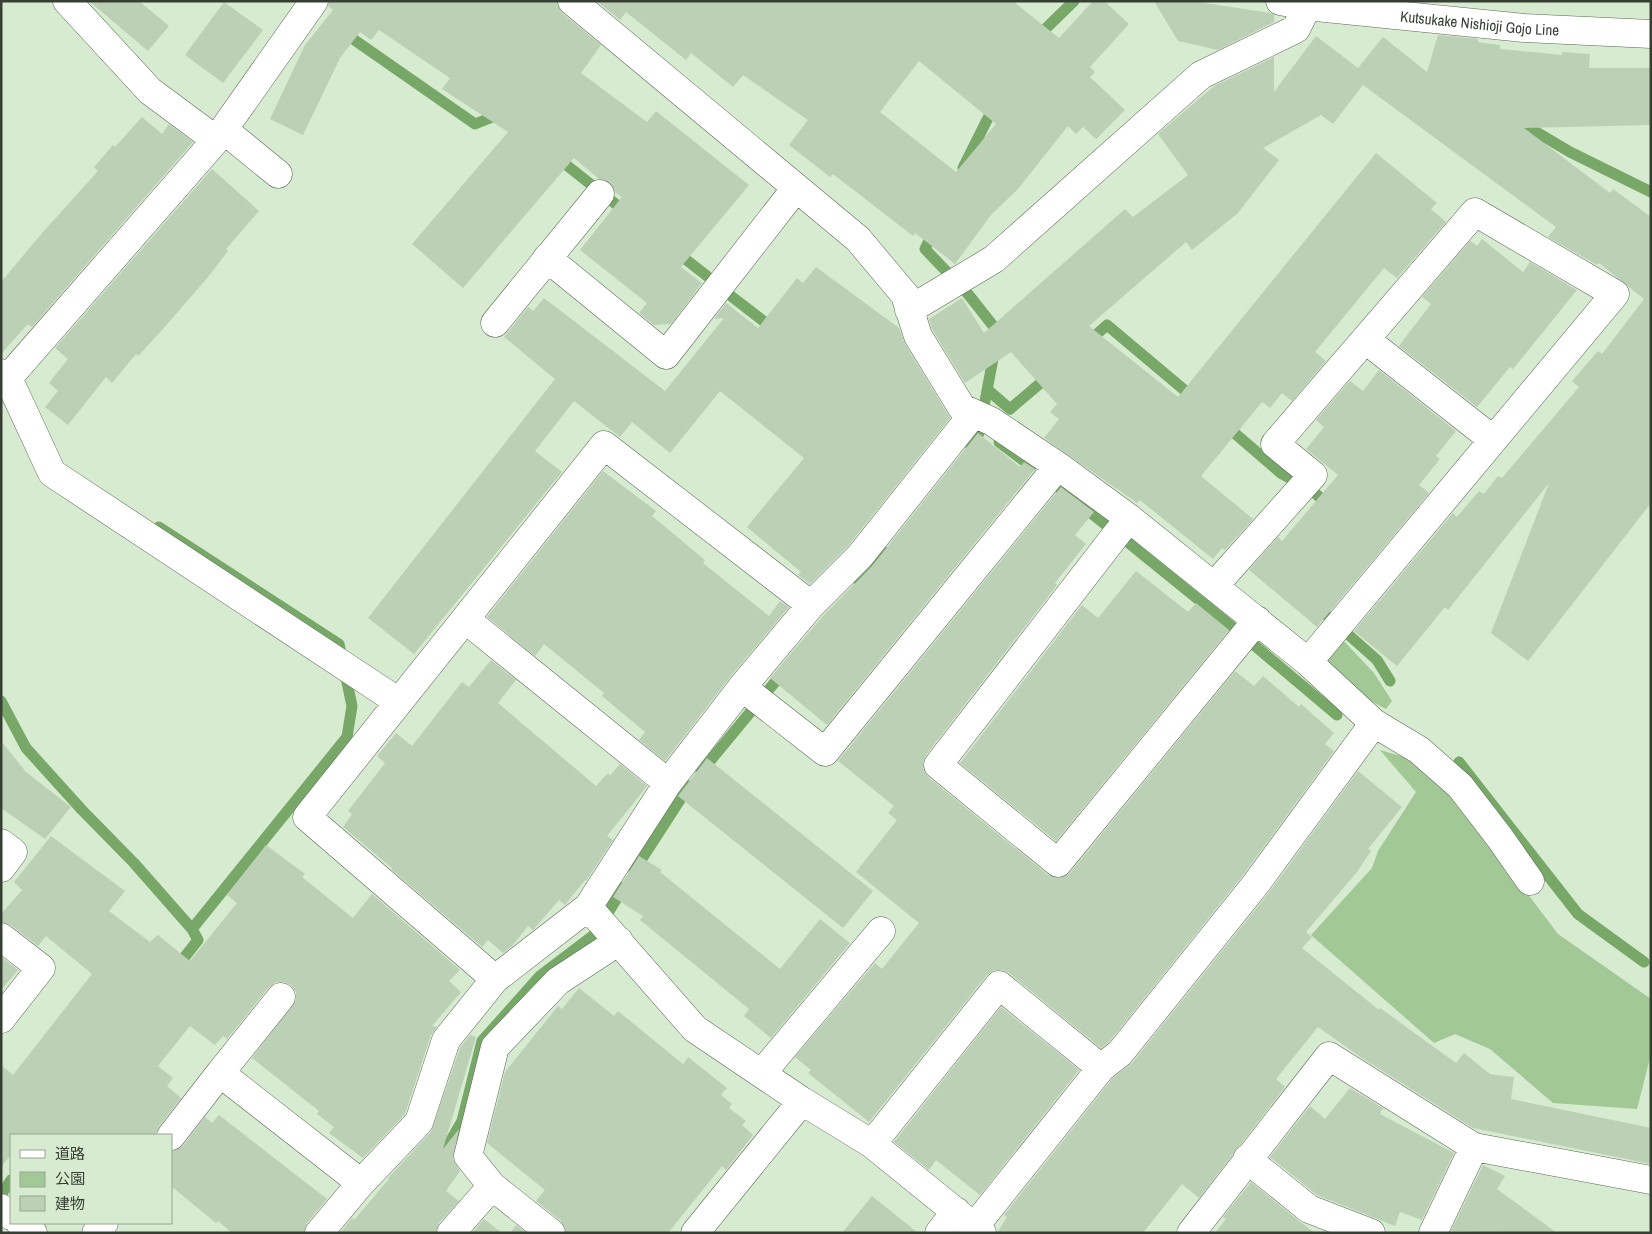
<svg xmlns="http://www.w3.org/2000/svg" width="1652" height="1234" font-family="'Archivo Narrow','Noto Sans JP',sans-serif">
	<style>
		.green { fill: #a1c895 }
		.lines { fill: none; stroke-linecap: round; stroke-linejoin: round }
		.stream { stroke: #77a868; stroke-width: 11 }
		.building { fill: #bcd0b6; fill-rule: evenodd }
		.street-casing { stroke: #576a52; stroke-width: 29 }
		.secondary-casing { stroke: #576a52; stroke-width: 29 }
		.street { stroke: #fff; stroke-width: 28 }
		.secondary { stroke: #fff; stroke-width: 28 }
		.labels { text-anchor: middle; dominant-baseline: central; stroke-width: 4; stroke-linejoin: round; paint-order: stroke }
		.street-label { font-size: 15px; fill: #373f35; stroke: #d6ebcf }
	</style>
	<rect width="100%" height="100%" fill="#d6ebcf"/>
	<path class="green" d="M 1339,636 L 1374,673 L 1392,701 L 1386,709 L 1354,692 L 1321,658 Z
		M 1380,750 L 1415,760 L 1462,797 L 1524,889 L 1558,934 L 1651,999 L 1651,1054 L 1637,1109 L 1553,1103 L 1490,1049 L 1455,1034 L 1434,1043 L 1311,935 L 1372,868 L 1378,851 L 1416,792 Z"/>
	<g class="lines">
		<path class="stream" d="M 343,32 L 475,124 L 495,116 L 501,119
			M 1036,38 L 1074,1
			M 1516,120 L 1570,152 L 1651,192
			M 555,156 L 627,213
			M 963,168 L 995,104
			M 934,230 L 925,249 L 968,294 L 998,332 L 979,433 L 971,447
			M 675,251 L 707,276
			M 731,296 L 775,330
			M 1087,343 L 1107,325 L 1195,399
			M 988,390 L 1010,409 L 1050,375
			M 1224,424 L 1282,474 L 1310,489 L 1330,506
			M 999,442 L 1031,466
			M 1057,486 L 1106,525
			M 159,527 L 339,644 L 352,706 L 347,737 L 192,929
			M 1125,540 L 1231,626
			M 859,581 L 884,552
			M 1316,606 L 1377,660 L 1390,681
			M 1254,645 L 1337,715
			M 1,701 L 26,748 L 82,810 L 134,863 L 192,929 L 198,940 L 176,968
			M 1459,762 L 1578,914 L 1644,962
			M 701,772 L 785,670
			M 634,871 L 689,786
			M 447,1147 L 462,1121 L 482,1041 L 540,976 L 594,935 L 624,887
			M 1,1195 L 11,1180"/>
	</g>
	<path class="building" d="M 89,1 L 139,1 L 169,26 L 148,51 Z
		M 329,1 L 557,1 L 562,13 L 601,45 L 581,73 L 647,122 L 656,111 L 749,185 L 681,267 L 702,283 L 671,324 L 654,325 L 639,313 L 647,303 L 580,250 L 622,197 L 615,192 L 609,182 L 599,179 L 574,158 L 463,288 L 412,244 L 508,132 L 442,89 L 450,78 L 379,30 L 371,40 L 360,32 L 340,58 L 303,135 L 270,119 L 305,45 L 333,10 L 328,6 Z
		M 597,1 L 1013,1 L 1059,38 L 1093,1 L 1104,1 L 1129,24 L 1090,67 L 1095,72 L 1090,77 L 1125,110 L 1096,139 L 1083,127 L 1076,134 L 1068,126 L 1018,189 L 991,215 L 955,264 L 915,233 L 913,236 L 833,174 L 830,177 L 789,145 L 808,120 L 743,75 L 733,87 L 691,53 L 686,60 L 626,12 L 620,20 ZM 919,61 L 996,124 L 956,172 L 880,112 Z
		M 1154,1 L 1192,1 L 1270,13 L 1274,15 L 1274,22 L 1218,50 L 1178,41 Z
		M 224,2 L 263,30 L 223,83 L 185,55 Z
		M 1438,35 L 1478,39 L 1478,42 L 1500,45 L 1500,49 L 1562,55 L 1562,52 L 1590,54 L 1589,68 L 1650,68 L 1651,125 L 1524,128 L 1610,193 L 1613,189 L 1651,217 L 1651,503 L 1528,661 L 1491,633 L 1549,483 L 1448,610 L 1445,607 L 1397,666 L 1354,631 L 1453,513 L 1457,517 L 1479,491 L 1484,494 L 1498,476 L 1502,478 L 1579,387 L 1572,381 L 1598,351 L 1602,354 L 1644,299 L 1599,263 L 1597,265 L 1548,237 L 1556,227 L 1363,85 L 1333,124 L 1321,115 L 1263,148 L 1279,160 L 1238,213 L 1192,250 L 1186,242 L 1089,326 L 1178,397 L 1376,153 L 1437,203 L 1431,209 L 1446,222 L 1397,278 L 1384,268 L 1315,352 L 1326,361 L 1292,401 L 1282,393 L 1270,408 L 1262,402 L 1201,476 L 1253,519 L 1225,550 L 1222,548 L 1213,559 L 1140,500 L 1137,503 L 1044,438 L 1059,419 L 1050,412 L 1057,404 L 1011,352 L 965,383 L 932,329 L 929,319 L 962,298 L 984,333 L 1125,209 L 1133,217 L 1188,175 L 1158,134 L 1214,86 L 1274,57 L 1274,92 L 1316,36 L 1358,68 L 1383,37 L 1427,72 Z
		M 142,117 L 162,134 L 169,124 L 193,142 L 32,327 L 28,324 L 1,354 L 1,282 L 43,232 L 98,171 L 94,167 L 113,145 L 115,147 Z
		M 212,169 L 259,211 L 226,249 L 228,251 L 208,277 L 163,329 L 138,356 L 136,354 L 112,383 L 106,377 L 68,425 L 45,407 L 58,391 L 49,383 L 68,359 L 55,348 Z
		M 1482,239 L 1523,272 L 1530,262 L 1577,290 L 1513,369 L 1510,367 L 1477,407 L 1399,346 L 1431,304 L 1422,297 L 1470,241 L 1477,246 Z
		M 816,267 L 899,328 L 905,344 L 950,418 L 848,546 L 810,584 L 798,575 L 801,572 L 747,527 L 804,458 L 720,391 L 670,453 L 632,422 L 620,437 L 574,401 L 535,451 L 562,472 L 414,654 L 368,618 L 555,379 L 504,337 L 528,307 L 533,311 L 544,298 L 665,391 L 724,318 L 714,319 L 726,303 L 758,328 L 797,278 L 803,283 Z
		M 1379,370 L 1456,431 L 1436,456 L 1440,459 L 1419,485 L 1429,493 L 1317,627 L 1249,570 L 1278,537 L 1282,541 L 1338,475 L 1306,449 L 1324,427 L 1316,420 L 1350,381 L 1363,391 Z
		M 978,433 L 1020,467 L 1024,462 L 1035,469 L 827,725 L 770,678 L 823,616 L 872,566 Z
		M 603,471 L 656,511 L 652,516 L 705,560 L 703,563 L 769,616 L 780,601 L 789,607 L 730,677 L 665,761 L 639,740 L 645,732 L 602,696 L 604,693 L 544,644 L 535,656 L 487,617 Z
		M 1061,487 L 1094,512 L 1075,535 L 1086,544 L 1055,583 L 1057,585 L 926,755 L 923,763 L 924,771 L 928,777 L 1048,875 L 1056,878 L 1064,877 L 1070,873 L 1235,671 L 1254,686 L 1263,676 L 1299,707 L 1301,704 L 1334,733 L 1325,744 L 1334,751 L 1243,875 L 1109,1042 L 1101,1048 L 1009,973 L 1002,970 L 994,970 L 987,975 L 869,1122 L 808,1073 L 811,1070 L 795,1057 L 875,963 L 882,969 L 919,923 L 856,872 L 897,820 L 888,813 L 894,806 L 838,761 Z
		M 1136,571 L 1188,612 L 1196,603 L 1229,630 L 1056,841 L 960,763 L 1082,605 L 1098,618 Z
		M 491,660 L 516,680 L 498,703 L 596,786 L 608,773 L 610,776 L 620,764 L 647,786 L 607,836 L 613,840 L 586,881 L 585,880 L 565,905 L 559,900 L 533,930 L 528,926 L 512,946 L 503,953 L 488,940 L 482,947 L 391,869 L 392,868 L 343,827 L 352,814 L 348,811 L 385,763 L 377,756 L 396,733 L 412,746 L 462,682 L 469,687 Z
		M 1,741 L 26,772 L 71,807 L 45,839 L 1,808 Z
		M 707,758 L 873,891 L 843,928 L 678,796 Z
		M 1358,771 L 1402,807 L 1368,849 L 1371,851 L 1357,872 L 1306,932 L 1312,937 L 1302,948 L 1379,1010 L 1380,1008 L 1456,1063 L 1464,1053 L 1490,1074 L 1514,1077 L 1511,1099 L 1651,1128 L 1651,1164 L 1473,1128 L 1359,1056 L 1318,1027 L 1276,1079 L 1285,1087 L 1199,1198 L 1182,1184 L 1143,1233 L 997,1233 L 1007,1217 L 1004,1215 L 1112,1079 L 1132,1063 L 1267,895 Z
		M 51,836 L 125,891 L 109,911 L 150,942 L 158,935 L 190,961 L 237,903 L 227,895 L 266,845 L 305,874 L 302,877 L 353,918 L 372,894 L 460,970 L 449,981 L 461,992 L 432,1026 L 437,1027 L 431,1035 L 405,1114 L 363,1158 L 329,1133 L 334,1127 L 317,1114 L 319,1111 L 252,1058 L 296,1000 L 296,992 L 291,985 L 284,982 L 276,982 L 269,987 L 227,1039 L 223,1036 L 215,1045 L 190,1026 L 158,1066 L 173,1078 L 167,1086 L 181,1098 L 159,1126 L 156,1135 L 11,1135 L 11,1155 L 1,1167 L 1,1065 L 13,1075 L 92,974 L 46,936 L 38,946 L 11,925 L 1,922 L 1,914 L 22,890 L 14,882 Z
		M 639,856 L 662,870 L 660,872 L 780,969 L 820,919 L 850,943 L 771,1038 L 744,1016 L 749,1009 L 640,920 L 643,916 L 613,897 Z
		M 1,957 L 18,970 L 1,990 Z
		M 579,988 L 614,1016 L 618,1011 L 683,1064 L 688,1057 L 727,1088 L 721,1095 L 732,1104 L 729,1108 L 746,1121 L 742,1125 L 753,1135 L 726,1170 L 722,1166 L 668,1233 L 566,1233 L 561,1221 L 536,1201 L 545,1190 L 487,1143 L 505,1072 L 558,1006 L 562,1009 Z
		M 1001,1007 L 1079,1070 L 980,1195 L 936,1160 L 929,1170 L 894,1142 Z
		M 470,1035 L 476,1037 L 443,1149 L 459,1129 L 453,1159 L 460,1171 L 446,1191 L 459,1201 L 439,1223 L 436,1233 L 340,1233 L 352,1218 L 354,1220 L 389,1179 L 388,1178 L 431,1132 L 460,1048 Z
		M 1350,1088 L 1386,1110 L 1382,1109 L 1380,1114 L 1454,1153 L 1422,1220 L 1400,1212 L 1395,1226 L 1317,1195 L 1270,1157 L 1310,1106 L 1325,1119 Z
		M 219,1115 L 327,1199 L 307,1223 L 304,1233 L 232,1233 L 218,1221 L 216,1223 L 171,1186 L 171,1151 L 183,1146 L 205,1117 L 212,1123 Z
		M 1483,1165 L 1505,1176 L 1497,1189 L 1557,1233 L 1451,1231 Z
		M 1251,1182 L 1299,1221 L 1315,1233 L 1215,1233 L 1226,1219 L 1223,1217 Z
		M 872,1196 L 918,1233 L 842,1233 Z
		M 484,1219 L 502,1233 L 472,1233 Z
		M 516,1225 L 526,1233 L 510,1233 Z"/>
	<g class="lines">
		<defs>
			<path id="street" d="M 572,1 L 858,239 L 905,295 L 918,336 L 962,408 L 991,421 L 1058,466 L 1129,518 L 1308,662 L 1374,723 L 1419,750 L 1460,786 L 1500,838 L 1530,881
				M 224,130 L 278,174
				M 216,140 L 314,1
				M 547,258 L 666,355 L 796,188
				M 909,310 L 994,259 L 1201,75 L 1296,29 L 1310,1
				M 495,323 L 600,194
				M 1366,340 L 1492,439
				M 1,373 L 8,378 L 52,473 L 399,702
				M 8,378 L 216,140 L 150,91 L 67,1
				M 1129,518 L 938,765 L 1058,863 L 1257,620
				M 1214,586 L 1313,475 L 1275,444 L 1475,212 L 1615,294 L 1308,662
				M 465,619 L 668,783
				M 742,687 L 825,752 L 1058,466
				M 1,843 L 13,852 L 1,868
				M 588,907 L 695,1029 L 802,1101 L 872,1144 L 982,1233
				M 1,937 L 41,968 L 1,1019
				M 495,979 L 307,817 L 604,445 L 811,605
				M 220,1073 L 281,997
				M 762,1073 L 881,931
				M 171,1136 L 220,1073 L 361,1183
				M 872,1144 L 999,985 L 1101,1068
				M 1247,1159 L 1309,1209 L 1371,1233
				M 1,1208 L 11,1216
				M 20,1223 L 33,1233
				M 975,1226 L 1101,1068 L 1120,1053 L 1255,885 L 1374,723
				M 96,1233 L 104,1223
				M 319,1233 L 361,1183 L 419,1122 L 446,1040 L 495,979 L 588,907 L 668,783 L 742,687 L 811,605 L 860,556 L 973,414
				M 451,1233 L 492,1186
				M 551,1233 L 492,1186 L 468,1156 L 495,1047 L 558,981 L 619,941
				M 695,1233 L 802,1101
				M 939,1233 L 956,1211
				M 1191,1233 L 1329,1056 L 1474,1147 L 1651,1180
				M 1433,1233 L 1474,1147"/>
			<g id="secondary">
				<path id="s1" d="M 1280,1 L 1306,6 L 1524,28 L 1651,34"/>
			</g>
		</defs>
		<use href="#street" class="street-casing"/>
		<use href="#secondary" class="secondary-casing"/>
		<use href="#street" class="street"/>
		<use href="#secondary" class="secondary"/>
	</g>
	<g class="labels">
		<g class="street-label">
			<text stroke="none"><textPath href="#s1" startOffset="201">Kutsukake Nishioji Gojo Line</textPath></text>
		</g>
	</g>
	<rect width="1652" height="1234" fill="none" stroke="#373f35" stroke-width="5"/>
	<rect x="10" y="1134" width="162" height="90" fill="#d6ebcf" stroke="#96a691"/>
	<rect x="20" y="1150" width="25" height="8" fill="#ffffff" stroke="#96a691"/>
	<text x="55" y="1159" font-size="15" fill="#373f35">道路</text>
	<rect x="20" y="1172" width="25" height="15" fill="#a1c895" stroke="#96a691"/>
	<text x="55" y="1184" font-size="15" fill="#373f35">公園</text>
	<rect x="20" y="1196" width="25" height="15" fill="#bcd0b6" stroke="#96a691"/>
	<text x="55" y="1209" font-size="15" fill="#373f35">建物</text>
</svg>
